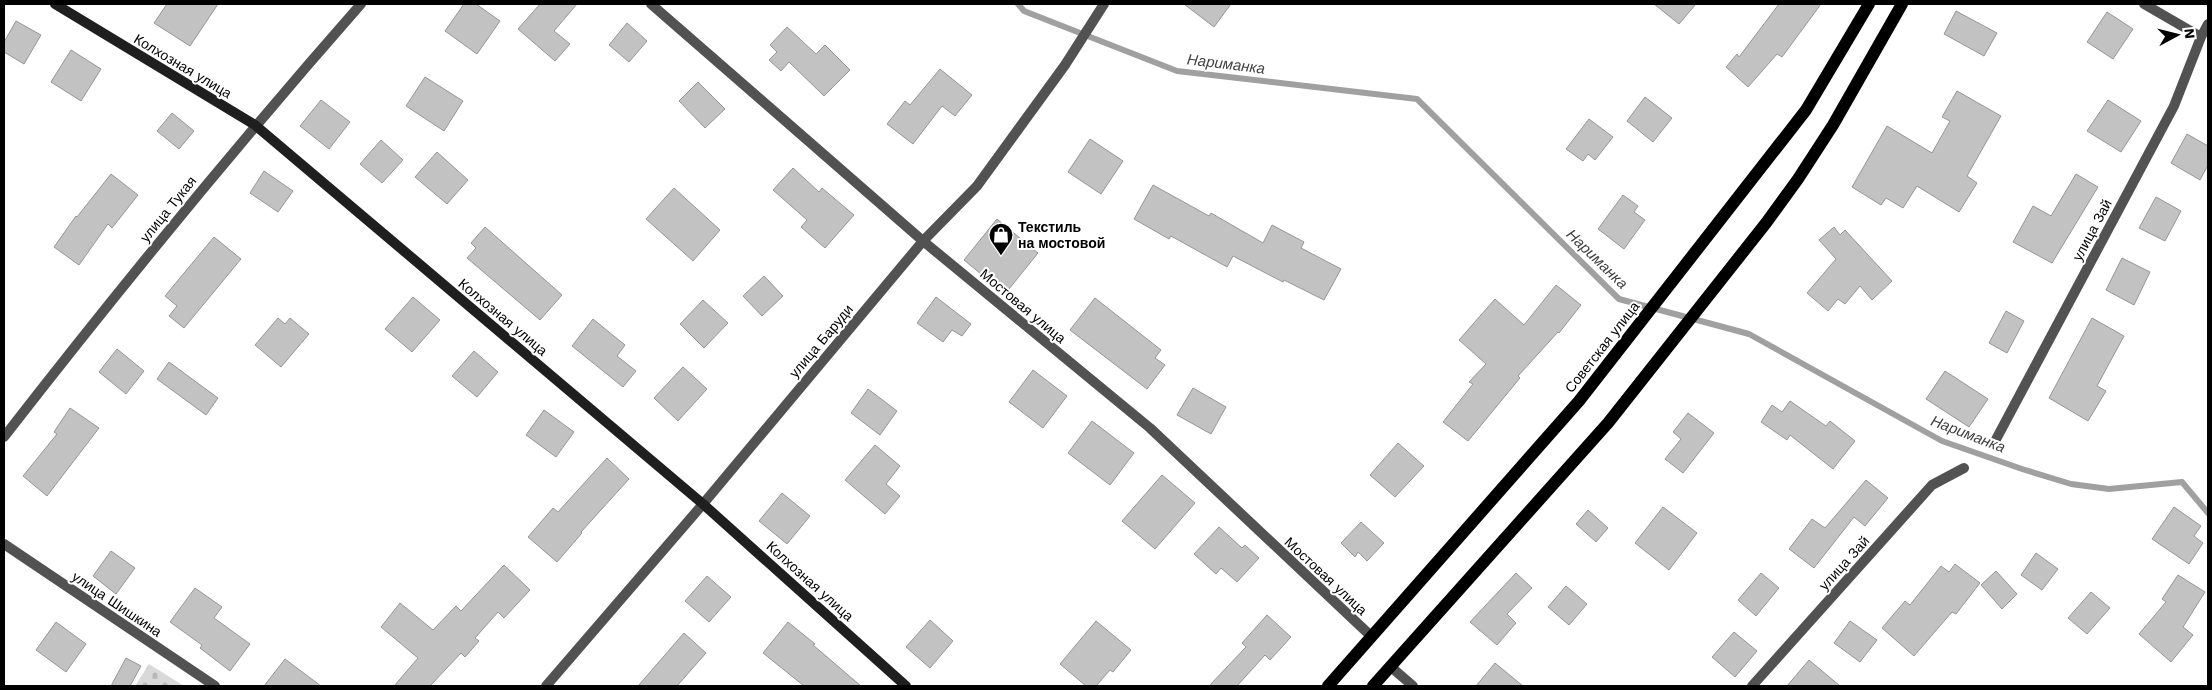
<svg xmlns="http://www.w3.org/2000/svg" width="2212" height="690" font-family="'Work Sans',sans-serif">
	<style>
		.cemetery { fill: url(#cemetery-stones) }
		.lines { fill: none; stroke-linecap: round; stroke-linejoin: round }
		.stream { stroke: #a0a0a0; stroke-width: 6 }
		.building { fill: #c2c2c2; stroke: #969696 }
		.street { stroke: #525252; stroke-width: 10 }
		.secondary { stroke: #1f1f1f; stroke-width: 10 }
		.primary { stroke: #000; stroke-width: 12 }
		.labels { text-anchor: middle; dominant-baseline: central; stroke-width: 4; stroke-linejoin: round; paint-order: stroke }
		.street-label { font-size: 14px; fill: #000; stroke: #fff }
		.poi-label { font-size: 14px; font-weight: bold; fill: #000; stroke: #fff; text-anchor: start }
		.water-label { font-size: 15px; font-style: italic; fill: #414141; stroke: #fff }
	</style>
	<defs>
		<pattern id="cemetery-stones" width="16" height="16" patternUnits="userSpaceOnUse" patternTransform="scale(1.25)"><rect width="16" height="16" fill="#d9d9d9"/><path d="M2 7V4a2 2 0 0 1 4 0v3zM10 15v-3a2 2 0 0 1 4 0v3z" fill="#b8b8b8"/></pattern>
	</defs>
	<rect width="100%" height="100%" fill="#fff"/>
	<path class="cemetery" d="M 149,664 L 184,686 L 135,686 Z"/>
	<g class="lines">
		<path class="stream" d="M 1018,4 L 1024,11 L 1177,71 L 1417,99 L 1619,299 L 1749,334 L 1942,441 L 2022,469 L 2071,484 L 2109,489 L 2182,482 L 2208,513"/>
	</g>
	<path class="building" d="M 167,4 L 218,4 L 190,46 L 154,23 Z
		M 464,4 L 476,4 L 500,21 L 477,54 L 445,31 Z
		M 540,4 L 577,4 L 554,31 L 570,44 L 555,61 L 518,29 Z
		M 1184,4 L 1231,4 L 1214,27 Z
		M 1654,4 L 1696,4 L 1679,24 Z
		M 1779,4 L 1821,4 L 1782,57 L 1777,54 L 1748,87 L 1726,67 L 1737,54 L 1739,57 Z
		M 1956,11 L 1997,33 L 1984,56 L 1944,34 Z
		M 2107,12 L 2133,29 L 2113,59 L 2087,42 Z
		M 16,21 L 41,35 L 24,64 L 4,52 L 4,42 Z
		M 627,23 L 647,41 L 629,62 L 609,45 Z
		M 787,27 L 816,54 L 825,45 L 850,70 L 824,96 L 789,62 L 781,71 L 769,60 L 777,52 L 770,45 Z
		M 71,50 L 101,69 L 81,101 L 51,82 Z
		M 940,69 L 972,95 L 955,116 L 942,106 L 913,144 L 887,124 L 905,101 L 910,105 Z
		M 425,77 L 463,101 L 444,131 L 406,106 Z
		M 698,82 L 725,109 L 705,128 L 679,101 Z
		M 1957,91 L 2001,116 L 1967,176 L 1977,183 L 1959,212 L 1917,186 L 1903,208 L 1886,198 L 1881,205 L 1852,187 L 1887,126 L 1932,153 L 1950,121 L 1942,117 Z
		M 1645,97 L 1672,118 L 1653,142 L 1627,121 Z
		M 321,100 L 350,122 L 329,149 L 300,126 Z
		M 2108,100 L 2141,121 L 2121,152 L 2087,131 Z
		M 172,113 L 194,131 L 179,149 L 157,131 Z
		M 1589,119 L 1613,137 L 1595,160 L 1588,154 L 1583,161 L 1566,149 Z
		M 2187,134 L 2208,146 L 2208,165 L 2200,180 L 2171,163 Z
		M 1090,139 L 1123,161 L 1101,194 L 1068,172 Z
		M 381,140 L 403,160 L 382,183 L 360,164 Z
		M 437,152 L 468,180 L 447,204 L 415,177 Z
		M 793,168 L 819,192 L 822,188 L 854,215 L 825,248 L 801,227 L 807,220 L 773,190 Z
		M 264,171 L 293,191 L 278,212 L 250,193 Z
		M 111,174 L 138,195 L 112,228 L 108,224 L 79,265 L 54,247 L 76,216 L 77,217 Z
		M 2076,174 L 2098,187 L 2052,263 L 2013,242 L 2033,206 L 2051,216 Z
		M 1153,185 L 1209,216 L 1211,213 L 1263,243 L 1272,225 L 1304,242 L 1301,248 L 1341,269 L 1324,300 L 1284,280 L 1283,282 L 1233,256 L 1227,267 L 1171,236 L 1169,239 L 1134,219 Z
		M 674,188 L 720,230 L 693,261 L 646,219 Z
		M 1623,195 L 1638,206 L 1634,212 L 1645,220 L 1624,249 L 1598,229 Z
		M 2156,197 L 2181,211 L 2165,241 L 2139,228 Z
		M 997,219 L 1038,253 L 1005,294 L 964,260 Z
		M 485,227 L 562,295 L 540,320 L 467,258 L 476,248 L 471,243 Z
		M 1834,227 L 1840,235 L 1845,230 L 1892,281 L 1872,300 L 1860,286 L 1845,304 L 1838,299 L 1828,311 L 1807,293 L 1836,259 L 1819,240 Z
		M 214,237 L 241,259 L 184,328 L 169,316 L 177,306 L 165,296 Z
		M 2122,258 L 2150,272 L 2134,305 L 2106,290 Z
		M 764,276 L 783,296 L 762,316 L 743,296 Z
		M 1556,285 L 1581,305 L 1559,333 L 1558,332 L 1518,376 L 1520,378 L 1468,441 L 1443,422 L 1473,384 L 1469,382 L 1486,364 L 1459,340 L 1495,299 L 1524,325 Z
		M 413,297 L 440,320 L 412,352 L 385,329 Z
		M 936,297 L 971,324 L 962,336 L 952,330 L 943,342 L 917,323 Z
		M 1095,298 L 1161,350 L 1155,358 L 1165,365 L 1147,389 L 1070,330 Z
		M 703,300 L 728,323 L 704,348 L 680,324 Z
		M 2006,311 L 2024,321 L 2007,353 L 1989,343 Z
		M 278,318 L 285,324 L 290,318 L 309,334 L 281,367 L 255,345 Z
		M 2092,318 L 2124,336 L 2097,386 L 2106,391 L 2088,421 L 2049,398 Z
		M 593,319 L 625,345 L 617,356 L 636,371 L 623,387 L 572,346 Z
		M 117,349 L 144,371 L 126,394 L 99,372 Z
		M 474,351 L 498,372 L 477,397 L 452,376 Z
		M 169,362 L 218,398 L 206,415 L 157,379 Z
		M 683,367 L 707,389 L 678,421 L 654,398 Z
		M 1033,370 L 1067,396 L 1043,428 L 1009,402 Z
		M 1945,371 L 1988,399 L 1969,427 L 1926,399 Z
		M 1193,388 L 1226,407 L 1211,434 L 1177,415 Z
		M 868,389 L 897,411 L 880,435 L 851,413 Z
		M 1790,401 L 1826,426 L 1830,421 L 1855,441 L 1833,469 L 1790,435 L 1787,440 L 1761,422 L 1772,405 L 1782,412 Z
		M 70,408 L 99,428 L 47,496 L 23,476 L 57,434 L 54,432 Z
		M 544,410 L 574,432 L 556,457 L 526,435 Z
		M 1688,413 L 1714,433 L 1683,473 L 1665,459 L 1681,439 L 1673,432 Z
		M 1092,421 L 1134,453 L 1110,485 L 1068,453 Z
		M 1398,443 L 1424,466 L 1395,497 L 1370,475 Z
		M 875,445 L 900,466 L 886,484 L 900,496 L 885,514 L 845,480 Z
		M 607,458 L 629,479 L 581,532 L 582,533 L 557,562 L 528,537 L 553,508 L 558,512 Z
		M 1162,475 L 1195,503 L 1155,549 L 1122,521 Z
		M 1866,480 L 1888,498 L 1865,526 L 1854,517 L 1814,568 L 1789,549 L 1812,519 L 1825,528 Z
		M 782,493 L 810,516 L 787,544 L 759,521 Z
		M 1663,507 L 1697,533 L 1669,570 L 1635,543 Z
		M 2174,507 L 2201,526 L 2194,536 L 2203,543 L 2189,564 L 2152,539 Z
		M 1588,510 L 1608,528 L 1596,542 L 1576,524 Z
		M 1361,522 L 1384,543 L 1367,561 L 1358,552 L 1355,557 L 1341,543 Z
		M 1219,527 L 1242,548 L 1245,545 L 1259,558 L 1237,582 L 1221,568 L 1216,574 L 1194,554 Z
		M 111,551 L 135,568 L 116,594 L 93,576 Z
		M 2036,553 L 2058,569 L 2042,590 L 2021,575 Z
		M 1955,564 L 1980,583 L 1956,614 L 1952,612 L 1914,656 L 1882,628 L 1905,601 L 1910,605 L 1941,566 L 1949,572 Z
		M 504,565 L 530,590 L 504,618 L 498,612 L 475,638 L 479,641 L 465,657 L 461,653 L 430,686 L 394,686 L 418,658 L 381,627 L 400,603 L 433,630 L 456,606 L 461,611 Z
		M 1996,571 L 2017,594 L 2002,609 L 1981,585 Z
		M 1516,573 L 1532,588 L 1507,614 L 1516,623 L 1497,645 L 1470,622 Z
		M 1761,573 L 1779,588 L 1756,616 L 1738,600 Z
		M 2178,575 L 2205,592 L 2183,627 L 2193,635 L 2171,662 L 2139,634 L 2166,602 L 2162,599 Z
		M 707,576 L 731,597 L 709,622 L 685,601 Z
		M 1566,586 L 1587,604 L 1569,625 L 1548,607 Z
		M 195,588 L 222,607 L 214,618 L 250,644 L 230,671 L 200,648 L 202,645 L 170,622 Z
		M 2091,592 L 2110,608 L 2087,634 L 2068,618 Z
		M 1267,615 L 1291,637 L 1270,660 L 1265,655 L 1237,686 L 1209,686 L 1246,647 L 1242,643 Z
		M 930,620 L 953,641 L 930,668 L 906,647 Z
		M 1096,621 L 1131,650 L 1113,672 L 1110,670 L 1096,686 L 1086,686 L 1060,664 Z
		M 1850,621 L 1877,640 L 1860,662 L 1834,643 Z
		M 56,622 L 86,644 L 66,672 L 36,650 Z
		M 788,622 L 815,644 L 813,645 L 861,686 L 804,686 L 763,653 Z
		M 1734,632 L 1757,651 L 1735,677 L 1712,657 Z
		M 684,633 L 706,653 L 677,686 L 638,686 Z
		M 126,658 L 141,666 L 130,686 L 111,686 Z
		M 285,659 L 321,686 L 264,686 Z
		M 1809,660 L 1840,686 L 1787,686 Z
		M 1495,663 L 1523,686 L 1476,686 Z"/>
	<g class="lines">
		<path class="street" d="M 651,4 L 923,241 L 1150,428 L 1372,637
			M 2144,4 L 2201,37
			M 4,437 C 119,289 237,145 361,4
			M 1993,445 L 2174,106 L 2201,37 L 2208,24
			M 4,544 L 215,686
			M 1391,667 L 1413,686
			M 546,686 L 703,504 L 923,241 L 977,186 L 1065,65 L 1104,4
			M 1752,686 L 1932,485 L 1964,468"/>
		<path class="secondary" d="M 55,4 L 255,125 L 703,504 L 906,686"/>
		<path class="primary" d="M 1328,686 L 1579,401 L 1806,110 L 1869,4
			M 1373,686 L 1608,423 L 1766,223 L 1798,179 L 1833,125 L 1902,4"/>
	</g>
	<defs>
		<symbol id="shop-pin" viewBox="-11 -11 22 30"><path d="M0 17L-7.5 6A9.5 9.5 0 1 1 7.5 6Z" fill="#000" stroke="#fff"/><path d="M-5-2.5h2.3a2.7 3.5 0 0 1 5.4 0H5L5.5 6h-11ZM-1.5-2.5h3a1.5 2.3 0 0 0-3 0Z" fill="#fff"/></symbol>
	</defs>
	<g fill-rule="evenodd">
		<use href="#shop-pin" x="987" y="221" width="28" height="38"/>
	</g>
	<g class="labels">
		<g class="street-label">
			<text transform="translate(183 66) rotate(31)">Колхозная улица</text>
			<text transform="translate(168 209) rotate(-51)">улица Тукая</text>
			<text transform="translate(2092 230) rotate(-62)">улица Зай</text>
			<text transform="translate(1023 306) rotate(40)">Мостовая улица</text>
			<text transform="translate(503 317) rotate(40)">Колхозная улица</text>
			<text transform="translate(821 341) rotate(-50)">улица Баруди</text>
			<text transform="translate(1602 347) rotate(-52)">Советская улица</text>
			<text transform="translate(1844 563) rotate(-48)">улица Зай</text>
			<text transform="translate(1326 576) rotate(43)">Мостовая улица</text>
			<text transform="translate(810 581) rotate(42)">Колхозная улица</text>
			<text transform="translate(117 604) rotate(34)">улица Шишкина</text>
		</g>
		<g class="poi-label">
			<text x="1018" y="227">Текстиль<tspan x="1018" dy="16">на мостовой</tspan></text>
		</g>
		<g class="water-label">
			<text transform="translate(1226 64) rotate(7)">Нариманка</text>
			<text transform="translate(1597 259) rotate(44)">Нариманка</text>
			<text transform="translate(1968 434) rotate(21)">Нариманка</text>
		</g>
	</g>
	<rect width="2212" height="690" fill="none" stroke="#000000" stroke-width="10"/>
	<g transform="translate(2177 35) rotate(83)" stroke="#ffffff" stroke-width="4" paint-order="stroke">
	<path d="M0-4L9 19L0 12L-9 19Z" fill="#000000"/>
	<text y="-8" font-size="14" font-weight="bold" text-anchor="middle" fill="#000000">N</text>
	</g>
</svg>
